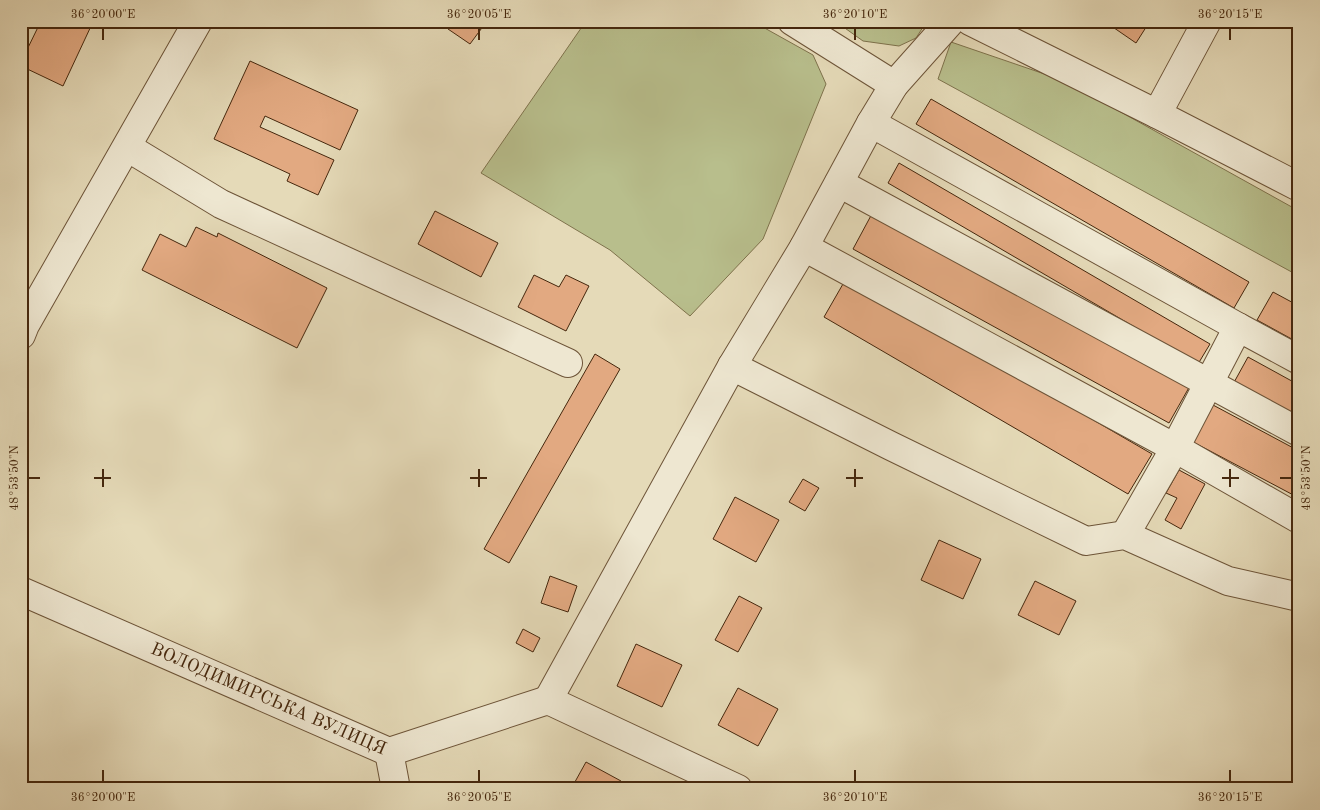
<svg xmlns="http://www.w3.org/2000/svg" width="1320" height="810" font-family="'Old Standard TT',serif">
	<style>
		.green { fill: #b8be8c; stroke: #7e724c }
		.building { fill: #e2a981; stroke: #45270d }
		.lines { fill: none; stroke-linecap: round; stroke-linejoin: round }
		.minor-casing { stroke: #6d5438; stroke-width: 30 }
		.minor { stroke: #eee7d1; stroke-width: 28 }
		.ticks { fill: none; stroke: #45270d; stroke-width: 2 }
		.labels { text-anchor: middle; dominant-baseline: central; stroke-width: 4; stroke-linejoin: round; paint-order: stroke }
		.street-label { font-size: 18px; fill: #45270d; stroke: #eee7d1 }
		.neatline { fill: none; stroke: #45270d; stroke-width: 2 }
		.ticks-label { font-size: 12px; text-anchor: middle; fill: #45270d }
	</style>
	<rect width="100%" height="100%" fill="#e5dab8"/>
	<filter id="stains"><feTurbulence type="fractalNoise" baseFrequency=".004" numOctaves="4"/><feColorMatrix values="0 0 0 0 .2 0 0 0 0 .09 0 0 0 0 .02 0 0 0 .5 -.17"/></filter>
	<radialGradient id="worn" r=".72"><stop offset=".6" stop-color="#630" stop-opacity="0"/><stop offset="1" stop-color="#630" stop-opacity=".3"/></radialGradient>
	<path class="green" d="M 586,21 L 752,21 L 813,55 L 826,84 L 763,239 L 690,316 L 610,250 L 481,173 Z
		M 835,21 L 927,21 L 916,38 L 899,46 L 863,41 Z
		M 951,42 L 1065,81 L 1299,211 L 1299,276 L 938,79 Z"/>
	<path class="building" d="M 41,21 L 86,21 L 92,24 L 63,86 L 21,66 L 21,62 Z
		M 447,21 L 487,21 L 470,44 L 448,29 L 451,24 Z
		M 1104,21 L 1150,21 L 1136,43 Z
		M 1281,21 L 1299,21 L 1299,31 Z
		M 250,61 L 358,110 L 340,150 L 265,116 L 260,127 L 334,160 L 318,195 L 287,181 L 290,174 L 214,139 Z
		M 931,99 L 1249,282 L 1234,308 L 916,124 Z
		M 899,163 L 1210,344 L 1198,364 L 888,183 Z
		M 874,210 L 1191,384 L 1169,423 L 853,249 Z
		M 435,211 L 498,243 L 481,277 L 418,244 Z
		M 196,227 L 217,237 L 218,233 L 327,288 L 297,348 L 142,270 L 160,234 L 186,247 Z
		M 534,275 L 559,287 L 566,275 L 589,286 L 566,331 L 518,307 Z
		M 847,277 L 1152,454 L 1128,494 L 824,317 Z
		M 1273,292 L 1299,306 L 1299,343 L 1257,320 Z
		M 595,354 L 620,369 L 509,563 L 484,549 Z
		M 1248,357 L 1299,385 L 1299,423 L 1232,386 Z
		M 1213,405 L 1299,451 L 1299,498 L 1193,442 Z
		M 1179,470 L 1205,484 L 1181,529 L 1165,520 L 1177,498 L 1166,493 Z
		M 803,479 L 819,488 L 805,511 L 789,502 Z
		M 735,497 L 779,520 L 756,562 L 713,539 Z
		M 939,540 L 981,559 L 963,599 L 921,580 Z
		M 550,576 L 577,586 L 568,612 L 541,603 Z
		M 1035,581 L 1076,601 L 1059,635 L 1018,615 Z
		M 739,596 L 762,608 L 738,652 L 715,640 Z
		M 523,629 L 540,638 L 533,652 L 516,643 Z
		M 636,644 L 682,665 L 662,707 L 617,686 Z
		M 738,688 L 778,709 L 758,746 L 718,725 Z
		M 586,762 L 621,781 L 617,789 L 571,789 Z"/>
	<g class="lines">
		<defs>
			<g id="minor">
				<path d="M 792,21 L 894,85"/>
				<path d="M 970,21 L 1157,114 L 1299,187"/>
				<path d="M 1157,114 L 1207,21"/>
				<path d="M 871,123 L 1238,327"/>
				<path d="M 127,147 L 221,204 L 568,363"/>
				<path d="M 839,183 L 1299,432"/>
				<path d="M 804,247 L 1175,448 L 1299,519"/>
				<path d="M 21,335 L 25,325 L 198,21"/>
				<path d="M 732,366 L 891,446 L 1086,541 L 1125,535 L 1228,581 L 1299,597"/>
				<path d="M 1125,535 L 1175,448 L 1238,327 L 1299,360"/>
				<path id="s1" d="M 21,591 L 389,752 L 548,700 L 738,789"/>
				<path d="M 548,700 L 732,366 L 804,247 L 871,123 L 894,85 L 951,21"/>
				<path d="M 389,752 L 396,789"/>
			</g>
		</defs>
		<use href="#minor" class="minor-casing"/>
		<use href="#minor" class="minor"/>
	</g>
	<path class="ticks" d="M 103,28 L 103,40M 479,28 L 479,40M 855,28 L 855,40M 1230,28 L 1230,40M 103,469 L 103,487M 479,469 L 479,487M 855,469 L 855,487M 1230,469 L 1230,487M 28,478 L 40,478M 94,478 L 111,478M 470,478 L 487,478M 846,478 L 863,478M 1222,478 L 1239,478M 1280,478 L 1292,478M 103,770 L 103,782M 479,770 L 479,782M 855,770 L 855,782M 1230,770 L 1230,782"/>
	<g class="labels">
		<g class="street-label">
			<text stroke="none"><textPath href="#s1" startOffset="270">ВОЛОДИМИРСЬКА ВУЛИЦЯ</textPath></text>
		</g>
	</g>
	<rect width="1320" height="810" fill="none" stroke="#e5dab8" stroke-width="55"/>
	<rect x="28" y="28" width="1264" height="754" class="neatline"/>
	<g class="ticks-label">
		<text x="103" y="18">36°20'00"E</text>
		<text x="479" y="18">36°20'05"E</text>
		<text x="855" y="18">36°20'10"E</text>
		<text x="1230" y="18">36°20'15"E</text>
		<text transform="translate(14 478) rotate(-90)" y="4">48°53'50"N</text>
		<text transform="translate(1306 478) rotate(-90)" y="4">48°53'50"N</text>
		<text x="103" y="801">36°20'00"E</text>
		<text x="479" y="801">36°20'05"E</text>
		<text x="855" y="801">36°20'10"E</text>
		<text x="1230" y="801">36°20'15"E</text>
	</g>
	<rect width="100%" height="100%" filter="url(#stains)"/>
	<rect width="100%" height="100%" fill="url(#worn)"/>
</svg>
